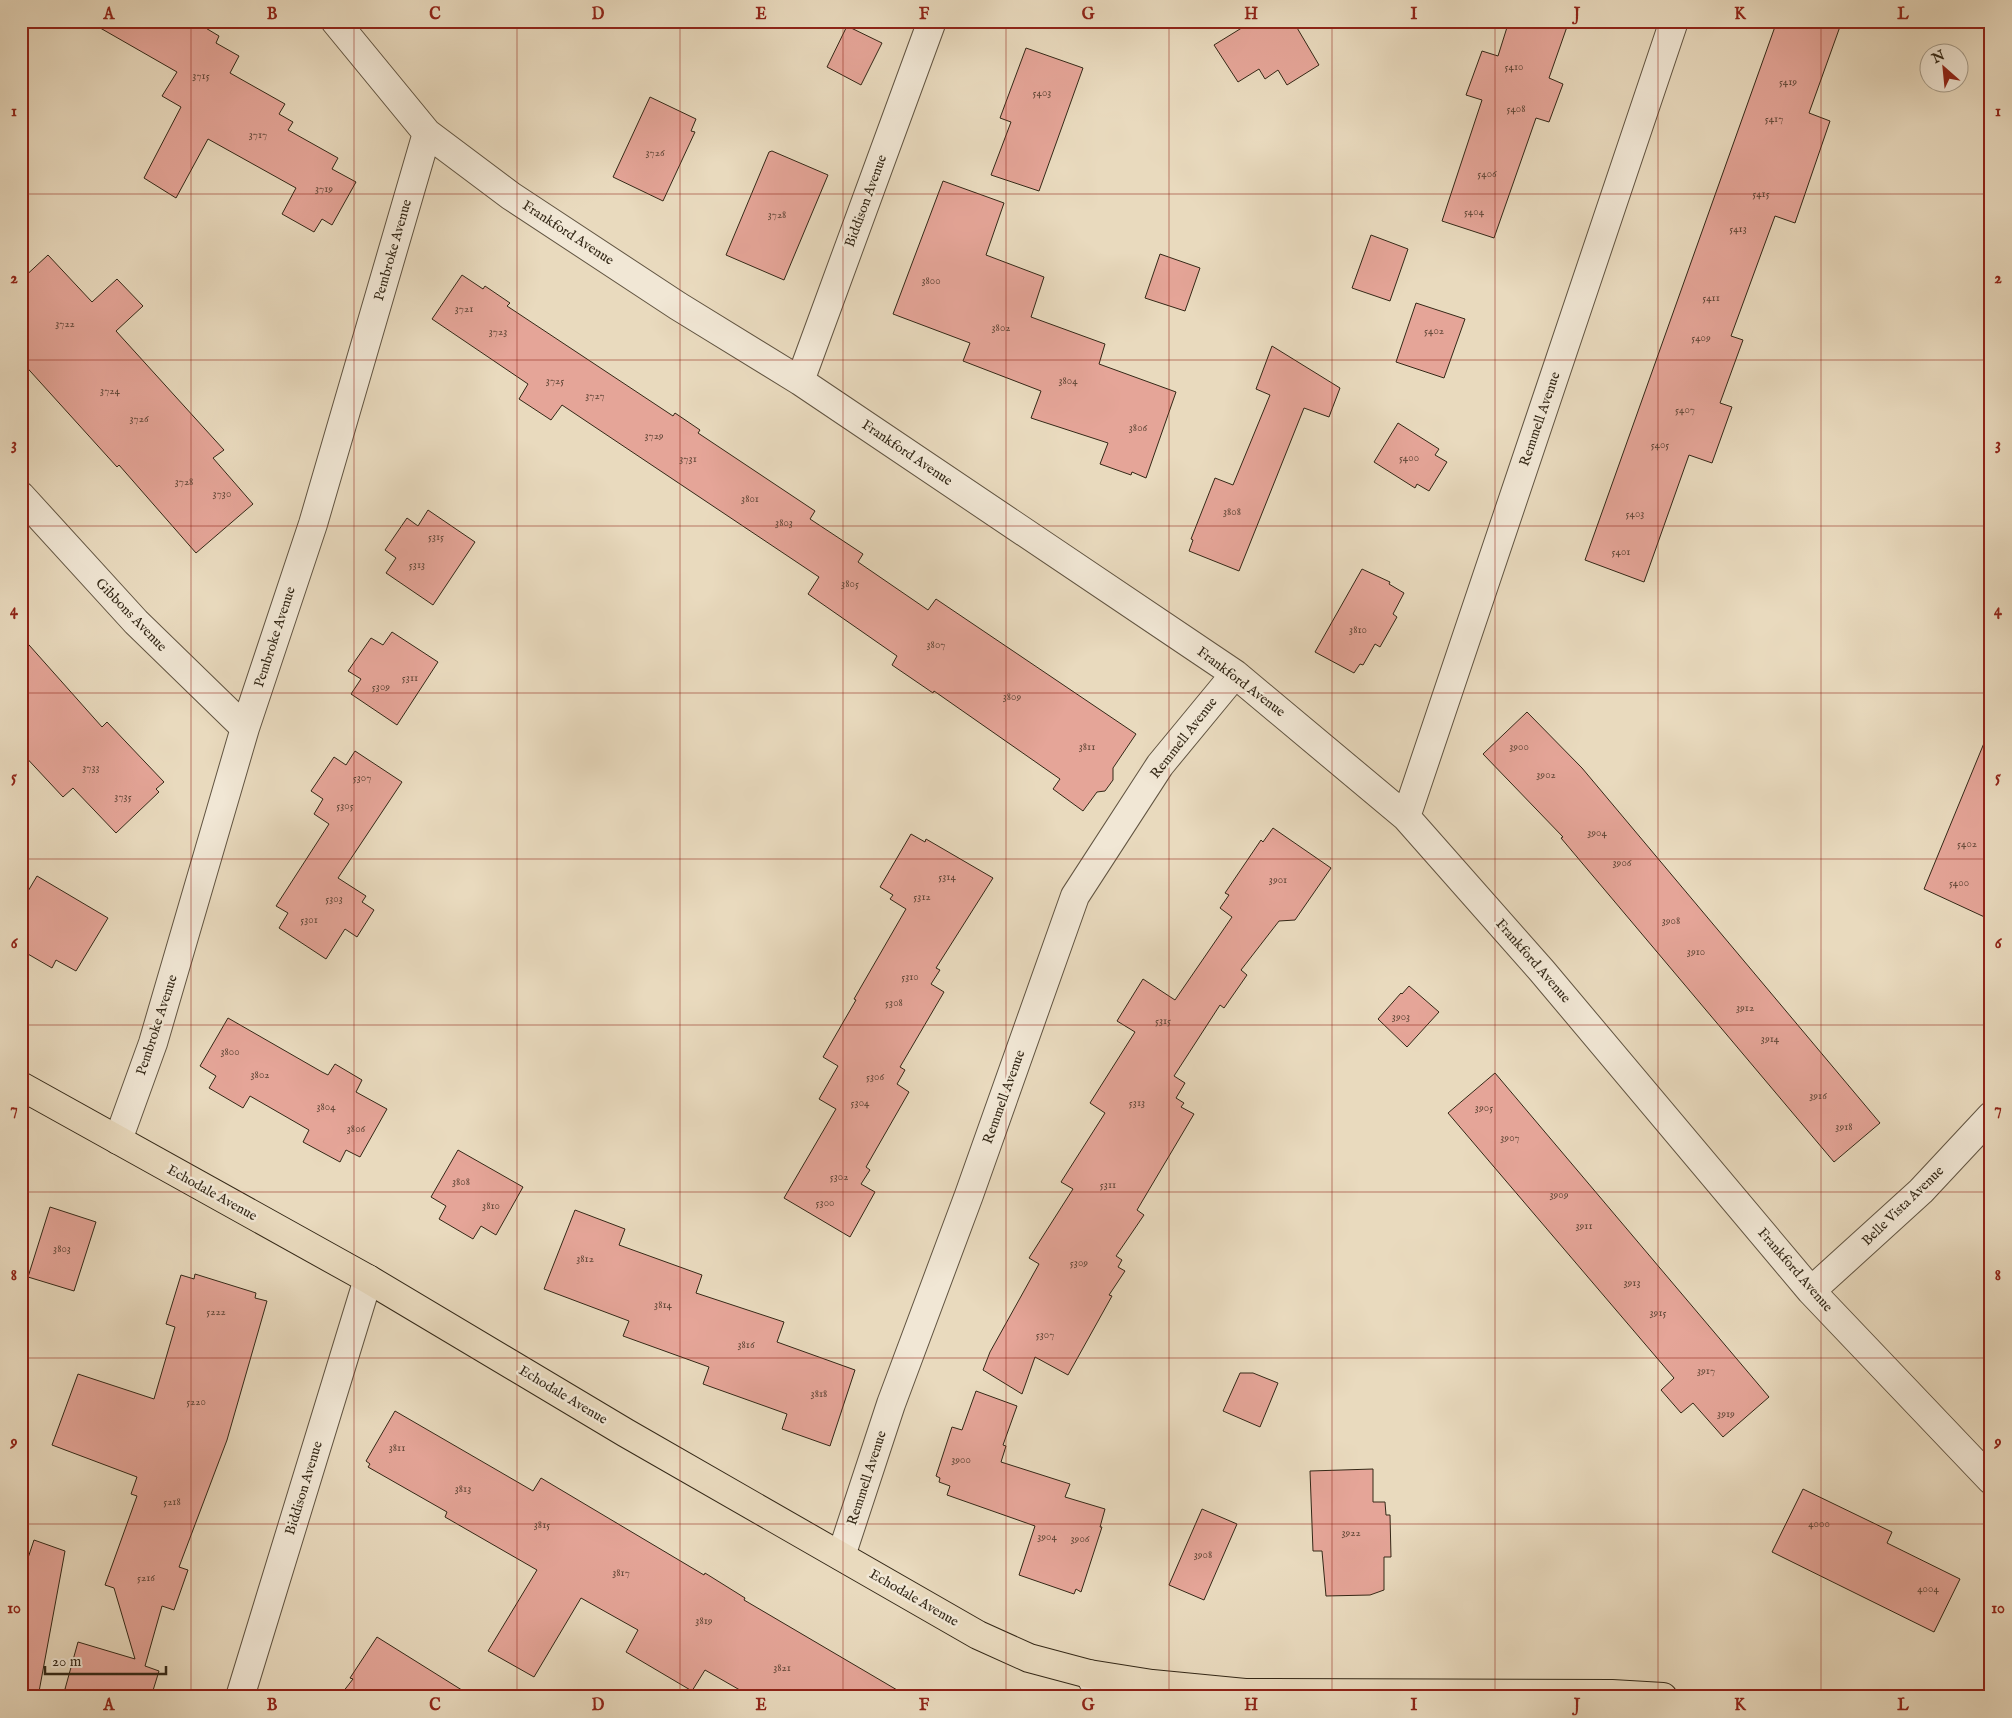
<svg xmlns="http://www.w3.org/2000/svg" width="2012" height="1718" font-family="'IM FELL English',serif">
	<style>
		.building { fill: #e5a598; stroke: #342817 }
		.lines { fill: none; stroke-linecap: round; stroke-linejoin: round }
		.minor-casing { stroke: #615441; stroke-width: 30 }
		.major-casing { stroke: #342817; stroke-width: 30 }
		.minor { stroke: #f1e7d5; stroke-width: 28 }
		.major { stroke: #e9dabe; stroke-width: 28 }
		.grid { fill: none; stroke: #8f2418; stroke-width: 1; stroke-opacity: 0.55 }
		.labels { text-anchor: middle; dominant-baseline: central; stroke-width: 5; stroke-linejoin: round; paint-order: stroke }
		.number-label { font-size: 11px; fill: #604737 }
		.street-label { font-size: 14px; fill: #342817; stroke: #f1e7d5 }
		.neatline { fill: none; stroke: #8f2418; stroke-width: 2 }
		.grid-label { font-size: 16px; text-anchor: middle; font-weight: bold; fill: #8f2418 }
	</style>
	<rect width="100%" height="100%" fill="#e9dabe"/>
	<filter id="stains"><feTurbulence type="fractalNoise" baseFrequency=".004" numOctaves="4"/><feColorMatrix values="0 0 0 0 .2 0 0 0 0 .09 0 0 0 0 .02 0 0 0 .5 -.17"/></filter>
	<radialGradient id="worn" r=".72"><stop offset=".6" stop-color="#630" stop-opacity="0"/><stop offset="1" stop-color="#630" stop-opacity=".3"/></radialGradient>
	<path class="building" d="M 88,21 L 194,21 L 219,36 L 216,43 L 239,56 L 230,73 L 285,104 L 279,114 L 293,122 L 288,130 L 338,158 L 332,169 L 356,182 L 332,225 L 322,219 L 314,232 L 282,214 L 296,188 L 208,139 L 176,198 L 144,178 L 181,107 L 162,96 L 177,72 Z
		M 1253,21 L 1293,21 L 1319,65 L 1287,85 L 1278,70 L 1265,79 L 1259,69 L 1238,82 L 1214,45 Z
		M 1509,21 L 1569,21 L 1549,78 L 1563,84 L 1549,122 L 1536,118 L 1494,238 L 1442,221 L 1482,100 L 1466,95 L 1482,51 L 1498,56 Z
		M 1777,21 L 1842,21 L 1809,113 L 1830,121 L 1795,223 L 1775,216 L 1731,336 L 1743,340 L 1720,403 L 1732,407 L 1712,463 L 1689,455 L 1644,582 L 1585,560 Z
		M 847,26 L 882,43 L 861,85 L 827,67 Z
		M 1026,48 L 1083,68 L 1039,191 L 991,175 L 1011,122 L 1000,118 Z
		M 650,97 L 696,119 L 691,131 L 695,132 L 663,201 L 613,177 Z
		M 772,151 L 828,175 L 784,280 L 726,255 L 769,152 Z
		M 943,181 L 1004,203 L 986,255 L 1044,277 L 1031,317 L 1105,344 L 1099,364 L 1176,392 L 1146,478 L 1132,472 L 1131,475 L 1100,464 L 1108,443 L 1031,418 L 1041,391 L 963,361 L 970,343 L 893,314 Z
		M 1371,235 L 1408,249 L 1390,301 L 1352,288 Z
		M 1160,254 L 1200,268 L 1185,311 L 1145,298 Z
		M 48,255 L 92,302 L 117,279 L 143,306 L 116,331 L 224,450 L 213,458 L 253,504 L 196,553 L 119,465 L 117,467 L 21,361 L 21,280 Z
		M 462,275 L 483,289 L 485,286 L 510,303 L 507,306 L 673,416 L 675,413 L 700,430 L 698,433 L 815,511 L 810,519 L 863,554 L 858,562 L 928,610 L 936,599 L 1136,734 L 1113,768 L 1113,780 L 1105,791 L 1097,792 L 1083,811 L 1053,789 L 1060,779 L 934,691 L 933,693 L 892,665 L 897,656 L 808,594 L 819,577 L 562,405 L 551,420 L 519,399 L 528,384 L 432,319 Z
		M 1416,303 L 1465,319 L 1444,378 L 1396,362 Z
		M 1272,346 L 1340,388 L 1329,417 L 1304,408 L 1239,571 L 1189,551 L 1193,540 L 1191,539 L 1215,478 L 1233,485 L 1270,395 L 1256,389 Z
		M 1398,423 L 1439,449 L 1435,455 L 1447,462 L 1429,491 L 1417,484 L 1415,488 L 1374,462 Z
		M 428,510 L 475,542 L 433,605 L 386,573 L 396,558 L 385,550 L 407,518 L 418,526 Z
		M 1362,569 L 1390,582 L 1389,584 L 1404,593 L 1393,614 L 1397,617 L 1380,647 L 1375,644 L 1363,665 L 1360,664 L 1354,673 L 1315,652 Z
		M 392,632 L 438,662 L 397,725 L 351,694 L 361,679 L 348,671 L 371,638 L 383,645 Z
		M 21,636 L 102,727 L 107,722 L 164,782 L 156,789 L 159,792 L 116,833 L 73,788 L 63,797 L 21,752 Z
		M 1527,712 L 1582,768 L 1880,1123 L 1834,1162 L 1561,838 L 1563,837 L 1483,754 Z
		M 1989,731 L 1991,731 L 1991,920 L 1924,889 Z
		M 355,751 L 402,782 L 338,878 L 366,896 L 362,902 L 374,910 L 357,937 L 345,929 L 326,959 L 279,928 L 288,913 L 276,906 L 329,824 L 314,814 L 323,799 L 311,791 L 334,757 L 346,765 Z
		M 1273,828 L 1331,868 L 1295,920 L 1279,921 L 1241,970 L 1247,975 L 1224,1008 L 1220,1005 L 1174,1076 L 1185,1083 L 1176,1098 L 1184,1103 L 1181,1107 L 1194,1114 L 1137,1210 L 1144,1215 L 1116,1256 L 1122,1260 L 1118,1267 L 1125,1271 L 1109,1295 L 1112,1296 L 1068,1375 L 1035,1357 L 1022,1394 L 983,1370 L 990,1352 L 1039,1264 L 1029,1258 L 1073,1189 L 1061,1182 L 1105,1113 L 1090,1103 L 1135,1032 L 1117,1021 L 1143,979 L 1175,1000 L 1232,917 L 1220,908 L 1229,895 L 1225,893 L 1261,840 L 1263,842 Z
		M 911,834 L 925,842 L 926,839 L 993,878 L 936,968 L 940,970 L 931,984 L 944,992 L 900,1067 L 905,1070 L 897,1084 L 909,1092 L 866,1167 L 870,1170 L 861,1184 L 875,1192 L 850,1237 L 784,1198 L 836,1109 L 819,1099 L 838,1066 L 823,1057 L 856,1000 L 854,999 L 906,909 L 890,899 L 893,895 L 880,887 Z
		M 37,876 L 108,918 L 76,971 L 56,960 L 52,968 L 21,950 L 21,903 Z
		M 1409,986 L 1439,1012 L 1407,1047 L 1378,1019 L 1401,993 L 1402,994 Z
		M 228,1018 L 322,1072 L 328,1075 L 335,1064 L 362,1080 L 356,1092 L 387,1109 L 360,1157 L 346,1150 L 340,1162 L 303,1142 L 309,1130 L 250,1096 L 243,1108 L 209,1088 L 216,1076 L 200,1066 Z
		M 1495,1073 L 1769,1397 L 1723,1437 L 1693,1403 L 1681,1413 L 1661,1390 L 1674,1378 L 1448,1113 Z
		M 458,1150 L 523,1187 L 496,1235 L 481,1226 L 473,1239 L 439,1219 L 446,1206 L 431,1197 Z
		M 50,1207 L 96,1222 L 74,1291 L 28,1277 Z
		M 575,1210 L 625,1229 L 619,1245 L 702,1275 L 696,1293 L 784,1322 L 777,1342 L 855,1370 L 830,1446 L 782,1429 L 787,1414 L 703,1384 L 709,1367 L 623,1336 L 629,1321 L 544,1289 Z
		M 195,1274 L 256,1293 L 255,1298 L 267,1301 L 227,1440 L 179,1567 L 188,1570 L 174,1610 L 162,1606 L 145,1666 L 159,1671 L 151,1697 L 90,1697 L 65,1689 L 78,1642 L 135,1659 L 114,1588 L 105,1585 L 137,1496 L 131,1494 L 137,1477 L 52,1445 L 78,1374 L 154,1399 L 175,1327 L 166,1324 L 181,1275 L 194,1279 Z
		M 1240,1373 L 1253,1373 L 1278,1383 L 1260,1427 L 1223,1411 Z
		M 976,1391 L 1017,1406 L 1003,1445 L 1006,1446 L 1001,1462 L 1070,1484 L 1065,1497 L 1105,1509 L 1100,1527 L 1102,1527 L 1081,1592 L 1076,1589 L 1074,1594 L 1019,1575 L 1035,1526 L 947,1495 L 950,1486 L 939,1482 L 940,1478 L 936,1476 L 952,1427 L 962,1430 Z
		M 395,1411 L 533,1491 L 541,1478 L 704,1575 L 705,1573 L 745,1598 L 744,1600 L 909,1697 L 752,1697 L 705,1670 L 692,1691 L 626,1652 L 638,1630 L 581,1598 L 534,1677 L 488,1651 L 537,1570 L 445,1517 L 447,1512 L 368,1467 L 370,1464 L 366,1461 Z
		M 1373,1469 L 1373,1502 L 1385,1502 L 1386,1515 L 1390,1515 L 1391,1557 L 1384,1557 L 1384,1590 L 1370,1595 L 1326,1596 L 1322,1551 L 1313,1551 L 1310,1471 Z
		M 1803,1489 L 1892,1532 L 1887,1543 L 1960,1579 L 1934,1632 L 1772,1552 Z
		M 1202,1509 L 1237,1524 L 1204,1600 L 1169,1585 Z
		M 34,1540 L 65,1551 L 38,1697 L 21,1697 L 21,1579 Z
		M 377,1637 L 473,1697 L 339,1697 L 353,1679 L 350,1678 Z"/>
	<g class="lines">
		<defs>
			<path id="minor" d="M 335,21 L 427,133 L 511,196 L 678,306 L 800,381 L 1235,674 L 1406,817 L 1542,971 L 1811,1291 L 1991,1480
				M 800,381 L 932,21
				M 21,496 L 136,622 L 245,728
				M 1406,817 L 1674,21
				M 118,1140 L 153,1043 L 245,728 L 313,524 L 427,133
				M 1811,1291 L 1921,1191 L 1991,1116
				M 841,1556 L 891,1404 L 969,1195 L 1075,896 L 1160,765 L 1235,674
				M 1089,1674 L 1102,1697
				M 240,1697 L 368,1279"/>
			<path id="major" d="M 21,1086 L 368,1279 L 626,1433 L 978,1635 L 1029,1658 L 1089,1674 L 1152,1684 L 1245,1693 L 1612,1694 L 1663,1697"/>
		</defs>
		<use href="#minor" class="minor-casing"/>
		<use href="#major" class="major-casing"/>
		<use href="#minor" class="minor"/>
		<use href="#major" class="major"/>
	</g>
	<path class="grid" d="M 191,21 L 191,1697M 354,21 L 354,1697M 517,21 L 517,1697M 680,21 L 680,1697M 843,21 L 843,1697M 1006,21 L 1006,1697M 1169,21 L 1169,1697M 1332,21 L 1332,1697M 1495,21 L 1495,1697M 1658,21 L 1658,1697M 1821,21 L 1821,1697M 21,194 L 1991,194M 21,360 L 1991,360M 21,526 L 1991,526M 21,693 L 1991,693M 21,859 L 1991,859M 21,1025 L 1991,1025M 21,1192 L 1991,1192M 21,1358 L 1991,1358M 21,1524 L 1991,1524"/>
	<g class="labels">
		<g class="number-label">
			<text x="1514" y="67">5410</text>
			<text x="201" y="76">3715</text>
			<text x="1788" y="82">5419</text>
			<text x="1042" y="93">5403</text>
			<text x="1516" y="109">5408</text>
			<text x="1774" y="119">5417</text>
			<text x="258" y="135">3717</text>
			<text x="655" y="153">3726</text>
			<text x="1487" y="174">5406</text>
			<text x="324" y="189">3719</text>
			<text x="1761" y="194">5415</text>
			<text x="1474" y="212">5404</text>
			<text x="777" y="215">3728</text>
			<text x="1738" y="229">5413</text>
			<text x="931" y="281">3800</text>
			<text x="1711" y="298">5411</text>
			<text x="464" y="309">3721</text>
			<text x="65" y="324">3722</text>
			<text x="1001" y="328">3802</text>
			<text x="1434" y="331">5402</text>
			<text x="498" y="332">3723</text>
			<text x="1701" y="338">5409</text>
			<text x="555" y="381">3725</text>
			<text x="1068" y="381">3804</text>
			<text x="110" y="391">3724</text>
			<text x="595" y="396">3727</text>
			<text x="1685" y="410">5407</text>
			<text x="139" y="419">3726</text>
			<text x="1138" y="428">3806</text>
			<text x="654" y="436">3729</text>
			<text x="1660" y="445">5405</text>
			<text x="1409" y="458">5400</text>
			<text x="688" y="459">3731</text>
			<text x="184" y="482">3728</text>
			<text x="222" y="494">3730</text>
			<text x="750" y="499">3801</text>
			<text x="1232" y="512">3808</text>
			<text x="1635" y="514">5403</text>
			<text x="784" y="523">3803</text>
			<text x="436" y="537">5315</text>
			<text x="1621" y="552">5401</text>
			<text x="417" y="565">5313</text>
			<text x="850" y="584">3805</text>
			<text x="1358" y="630">3810</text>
			<text x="936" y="645">3807</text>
			<text x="410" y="678">5311</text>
			<text x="381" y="687">5309</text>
			<text x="1012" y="697">3809</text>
			<text x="1087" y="747">3811</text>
			<text x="1519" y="747">3900</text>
			<text x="91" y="768">3733</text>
			<text x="1546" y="775">3902</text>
			<text x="362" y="778">5307</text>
			<text x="123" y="797">3735</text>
			<text x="345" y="806">5305</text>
			<text x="1597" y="833">3904</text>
			<text x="1967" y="844">5402</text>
			<text x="1622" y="863">3906</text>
			<text x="947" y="877">5314</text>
			<text x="1278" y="880">3901</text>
			<text x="1959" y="883">5400</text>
			<text x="922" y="897">5312</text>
			<text x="334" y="899">5303</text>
			<text x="309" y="920">5301</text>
			<text x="1671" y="921">3908</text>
			<text x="1696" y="952">3910</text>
			<text x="910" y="977">5310</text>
			<text x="894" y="1003">5308</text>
			<text x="1745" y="1008">3912</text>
			<text x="1401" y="1017">3903</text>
			<text x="1163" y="1021">5315</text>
			<text x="1770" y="1039">3914</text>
			<text x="230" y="1052">3800</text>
			<text x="260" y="1075">3802</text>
			<text x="875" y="1077">5306</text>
			<text x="1818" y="1096">3916</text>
			<text x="860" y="1103">5304</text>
			<text x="1137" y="1103">5313</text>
			<text x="326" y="1107">3804</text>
			<text x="1484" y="1108">3905</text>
			<text x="1844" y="1127">3918</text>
			<text x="356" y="1129">3806</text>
			<text x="1510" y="1138">3907</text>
			<text x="839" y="1177">5302</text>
			<text x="461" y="1182">3808</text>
			<text x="1108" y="1185">5311</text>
			<text x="1559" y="1195">3909</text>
			<text x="825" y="1203">5300</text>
			<text x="491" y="1206">3810</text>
			<text x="1584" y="1226">3911</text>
			<text x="62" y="1249">3803</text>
			<text x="585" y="1259">3812</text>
			<text x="1079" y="1263">5309</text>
			<text x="1632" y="1283">3913</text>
			<text x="663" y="1305">3814</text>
			<text x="216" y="1312">5222</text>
			<text x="1658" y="1313">3915</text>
			<text x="1045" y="1335">5307</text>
			<text x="746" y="1345">3816</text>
			<text x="1706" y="1371">3917</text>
			<text x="819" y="1394">3818</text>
			<text x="196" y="1402">5220</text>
			<text x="1726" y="1414">3919</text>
			<text x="397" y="1448">3811</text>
			<text x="961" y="1460">3900</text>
			<text x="463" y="1489">3813</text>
			<text x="172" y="1502">5218</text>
			<text x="1819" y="1524">4000</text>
			<text x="542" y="1525">3815</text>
			<text x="1351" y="1533">3922</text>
			<text x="1047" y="1537">3904</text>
			<text x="1080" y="1539">3906</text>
			<text x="1203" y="1555">3908</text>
			<text x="621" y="1573">3817</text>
			<text x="146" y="1578">5216</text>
			<text x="1928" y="1589">4004</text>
			<text x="704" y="1621">3819</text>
			<text x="782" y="1668">3821</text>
		</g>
		<g class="street-label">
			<text transform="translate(866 201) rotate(-70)">Biddison Avenue</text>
			<text transform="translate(568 233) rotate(33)">Frankford Avenue</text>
			<text transform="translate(393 250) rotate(-74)">Pembroke Avenue</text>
			<text transform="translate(1540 419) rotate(-71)">Remmell Avenue</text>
			<text transform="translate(907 453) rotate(34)">Frankford Avenue</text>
			<text transform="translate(131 615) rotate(46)">Gibbons Avenue</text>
			<text transform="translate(275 637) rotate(-72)">Pembroke Avenue</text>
			<text transform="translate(1241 682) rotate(37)">Frankford Avenue</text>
			<text transform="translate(1184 738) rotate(-52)">Remmell Avenue</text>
			<text transform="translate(1533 961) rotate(49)">Frankford Avenue</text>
			<text transform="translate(157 1025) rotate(-72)">Pembroke Avenue</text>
			<text transform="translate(1004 1097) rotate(-70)">Remmell Avenue</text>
			<text transform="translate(212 1193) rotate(29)">Echodale Avenue</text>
			<text transform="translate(1903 1206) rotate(-44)">Belle Vista Avenue</text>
			<text transform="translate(1795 1270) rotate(49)">Frankford Avenue</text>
			<text transform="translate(563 1395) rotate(31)">Echodale Avenue</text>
			<text transform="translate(867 1478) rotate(-72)">Remmell Avenue</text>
			<text transform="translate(304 1488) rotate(-73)">Biddison Avenue</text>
			<text transform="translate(914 1598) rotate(30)">Echodale Avenue</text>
		</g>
	</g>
	<rect width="2012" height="1718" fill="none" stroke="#e9dabe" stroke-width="55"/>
	<g transform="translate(1944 68) rotate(333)"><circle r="24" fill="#f1e7d5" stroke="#a59b89"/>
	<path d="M0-4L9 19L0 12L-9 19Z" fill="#8f2418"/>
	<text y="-8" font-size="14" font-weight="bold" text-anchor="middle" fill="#342817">N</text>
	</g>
	<path d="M45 1666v8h121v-8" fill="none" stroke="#342817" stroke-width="2.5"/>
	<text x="52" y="1666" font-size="15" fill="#342817" stroke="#f1e7d5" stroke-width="4" paint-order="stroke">20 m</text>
	<rect x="28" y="28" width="1956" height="1662" class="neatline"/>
	<g class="grid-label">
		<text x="109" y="19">A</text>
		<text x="272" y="19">B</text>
		<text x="435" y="19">C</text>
		<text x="598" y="19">D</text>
		<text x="761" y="19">E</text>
		<text x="924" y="19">F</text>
		<text x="1088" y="19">G</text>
		<text x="1251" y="19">H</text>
		<text x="1414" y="19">I</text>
		<text x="1577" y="19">J</text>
		<text x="1740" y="19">K</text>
		<text x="1903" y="19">L</text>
		<text x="14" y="116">1</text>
		<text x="1998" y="116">1</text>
		<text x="14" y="283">2</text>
		<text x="1998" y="283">2</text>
		<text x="14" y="449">3</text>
		<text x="1998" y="449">3</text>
		<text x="14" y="615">4</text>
		<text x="1998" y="615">4</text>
		<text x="14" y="782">5</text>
		<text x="1998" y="782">5</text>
		<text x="14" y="948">6</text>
		<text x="1998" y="948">6</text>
		<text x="14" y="1114">7</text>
		<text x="1998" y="1114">7</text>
		<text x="14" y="1280">8</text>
		<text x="1998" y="1280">8</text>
		<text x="14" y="1447">9</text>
		<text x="1998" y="1447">9</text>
		<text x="14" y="1613">10</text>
		<text x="1998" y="1613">10</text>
		<text x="109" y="1710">A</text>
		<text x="272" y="1710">B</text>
		<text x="435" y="1710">C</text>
		<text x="598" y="1710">D</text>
		<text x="761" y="1710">E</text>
		<text x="924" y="1710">F</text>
		<text x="1088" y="1710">G</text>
		<text x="1251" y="1710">H</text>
		<text x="1414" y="1710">I</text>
		<text x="1577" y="1710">J</text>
		<text x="1740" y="1710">K</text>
		<text x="1903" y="1710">L</text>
	</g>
	<rect width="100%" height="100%" filter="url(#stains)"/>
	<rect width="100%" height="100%" fill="url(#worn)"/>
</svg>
